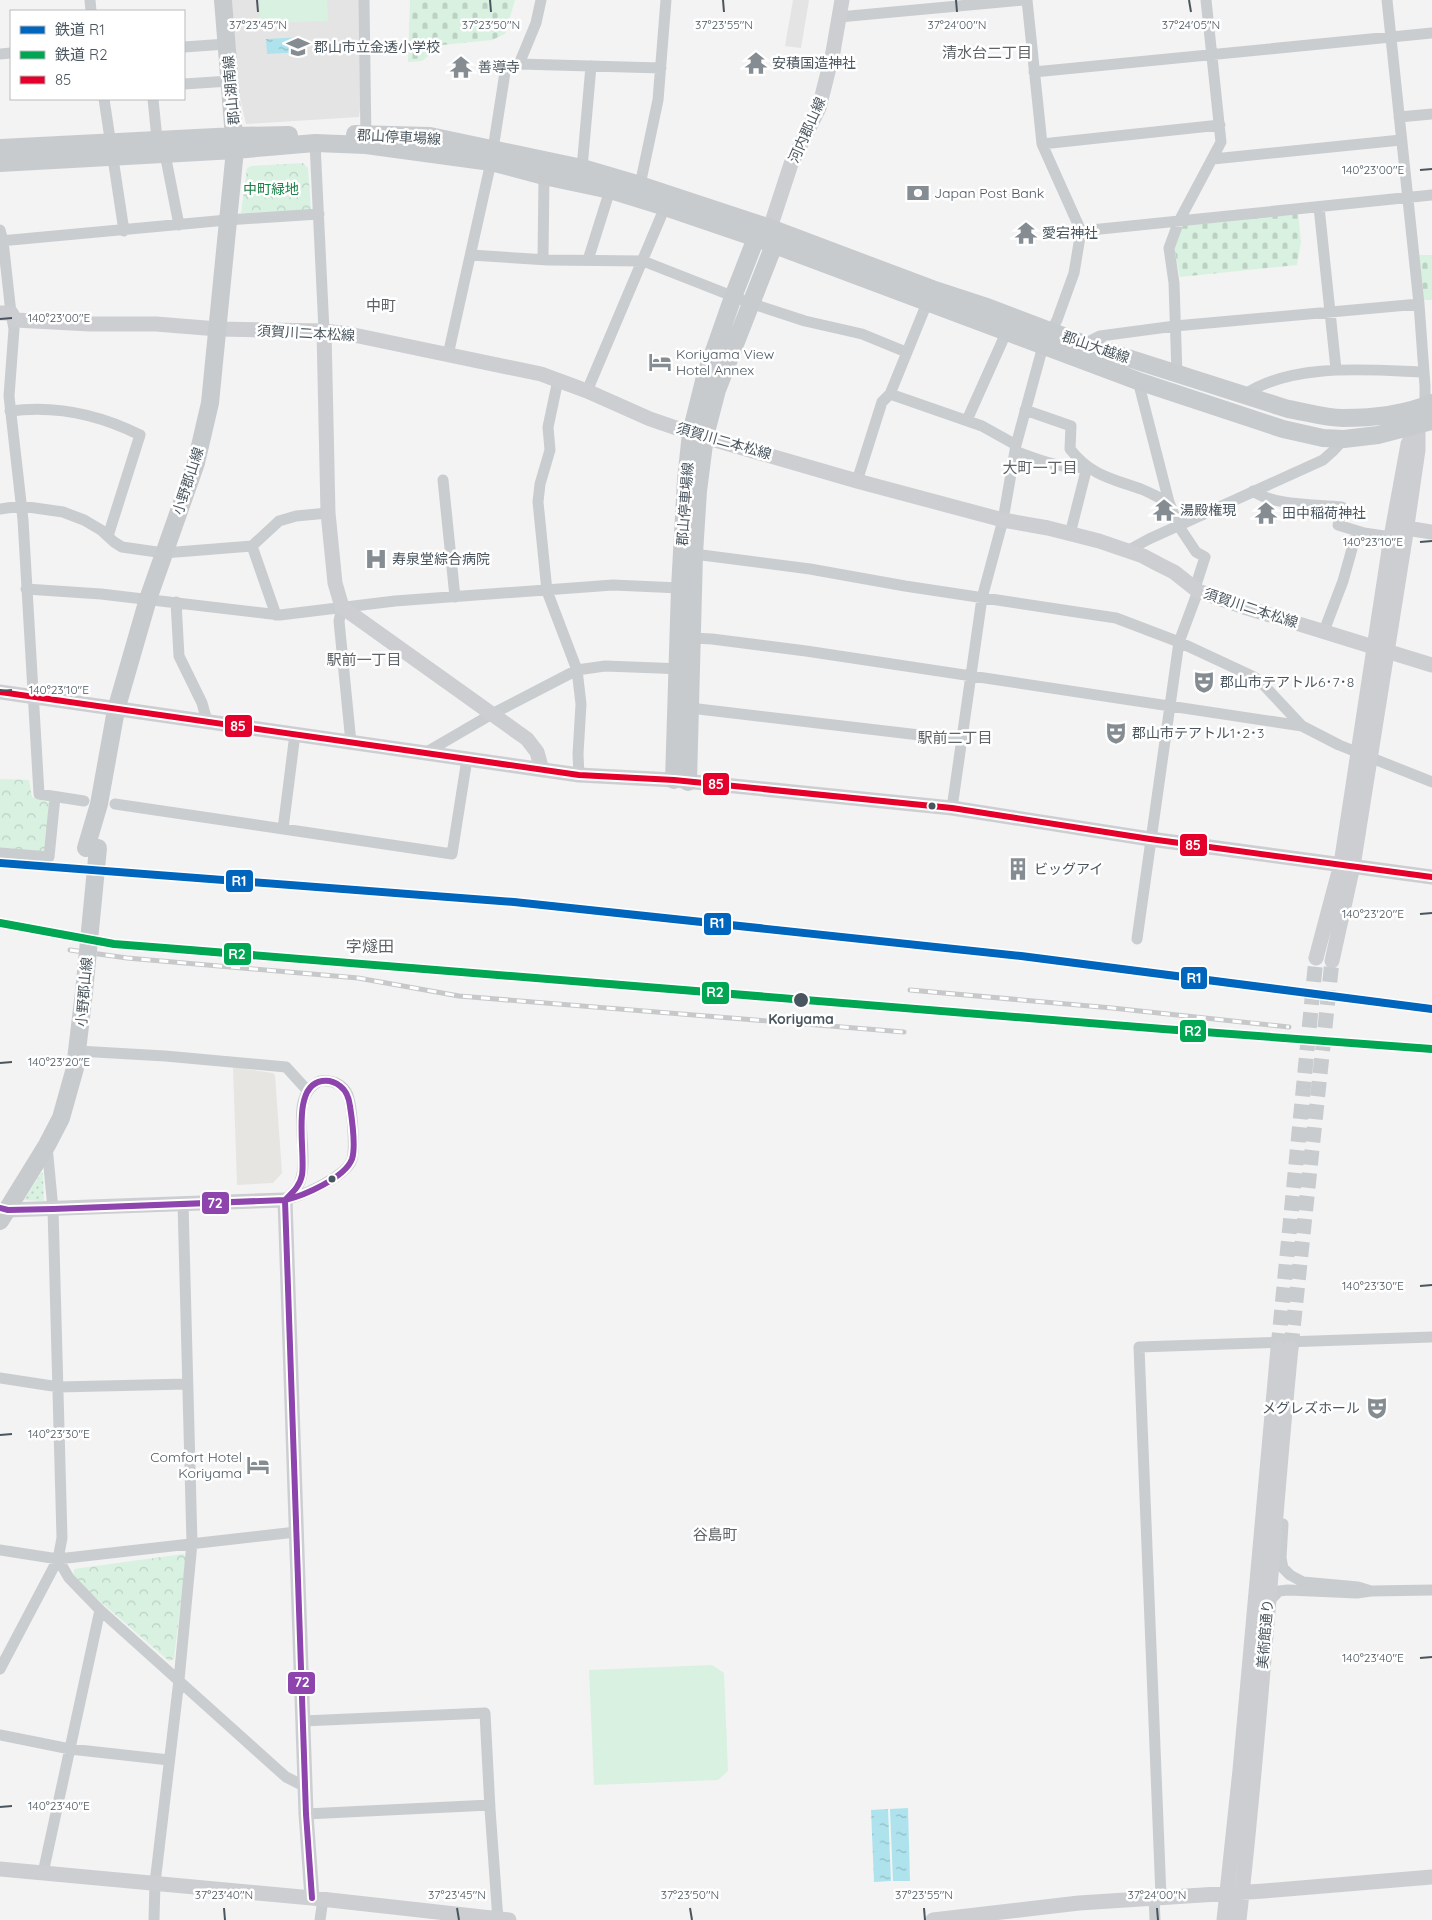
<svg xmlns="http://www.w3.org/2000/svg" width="1432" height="1920" font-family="Quicksand,'Noto Sans JP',sans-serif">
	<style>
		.commercial { fill: #e7e5e2 }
		.education { fill: #e5e4e5 }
		.grass { fill: url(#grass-dots) }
		.forest { fill: url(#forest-crowns) }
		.cemetery { fill: url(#cemetery-stones) }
		.garden { fill: #d9f1e1 }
		.water { fill: url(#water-ripples) }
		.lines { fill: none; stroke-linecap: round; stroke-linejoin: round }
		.secondary-tunnel { stroke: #c9ccce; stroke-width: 15; stroke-dasharray: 15 8; stroke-linecap: butt }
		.street { stroke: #cacdcf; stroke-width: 11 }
		.secondary { stroke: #ccced1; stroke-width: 15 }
		.primary { stroke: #c8cbce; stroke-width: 18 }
		.rail-casing { stroke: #c6c8ca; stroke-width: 5 }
		.rail { stroke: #fff; stroke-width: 3; stroke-dasharray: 9; stroke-linecap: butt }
		.primary-bridge { stroke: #c8cbce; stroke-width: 18 }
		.bus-1-casing { stroke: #fff; stroke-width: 10 }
		.bus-2-casing { stroke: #fff; stroke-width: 10 }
		.bus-1 { stroke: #e4002b; stroke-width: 6 }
		.bus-2 { stroke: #8e44ad; stroke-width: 6 }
		.rail-1-casing { stroke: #fff; stroke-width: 11 }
		.rail-2-casing { stroke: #fff; stroke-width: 11 }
		.rail-1 { stroke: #0065bd; stroke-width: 8 }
		.rail-2 { stroke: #00a651; stroke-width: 8 }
		.ticks { fill: none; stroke: #4a565f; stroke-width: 2 }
		.bus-dot { fill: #4a565f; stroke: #fff; stroke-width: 2 }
		.labels { text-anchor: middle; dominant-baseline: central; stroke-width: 5; stroke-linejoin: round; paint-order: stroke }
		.poi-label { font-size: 14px; fill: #4a565f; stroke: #fff; text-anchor: start }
		.street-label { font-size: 14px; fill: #4a565f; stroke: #fff }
		.park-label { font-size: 14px; fill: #1a8149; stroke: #fff }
		.stop-label { font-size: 14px; font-weight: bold; fill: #4a565f; stroke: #fff }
		.neighbourhood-label { font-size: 15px; fill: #5e6367; stroke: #fff }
		.quarter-label { font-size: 16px; fill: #5e6367; stroke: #fff }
		.ticks-label { font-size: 12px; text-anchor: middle; fill: #4a565f; stroke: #fff; stroke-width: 5; stroke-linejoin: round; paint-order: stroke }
		.line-badge { stroke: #fff; stroke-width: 2 }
		.badge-label { font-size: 14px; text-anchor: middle; font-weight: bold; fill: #fff }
	</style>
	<defs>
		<pattern id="grass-dots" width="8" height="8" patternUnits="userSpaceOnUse" patternTransform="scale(1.25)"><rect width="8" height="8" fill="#d9f1e1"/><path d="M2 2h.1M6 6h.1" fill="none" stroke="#bcd1c3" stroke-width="1.8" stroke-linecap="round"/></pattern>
		<pattern id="forest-crowns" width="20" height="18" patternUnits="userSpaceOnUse" patternTransform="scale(1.25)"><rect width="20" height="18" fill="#d9f1e1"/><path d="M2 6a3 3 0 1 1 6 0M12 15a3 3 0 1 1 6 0" fill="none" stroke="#bcd1c3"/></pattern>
		<pattern id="cemetery-stones" width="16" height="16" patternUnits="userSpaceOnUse" patternTransform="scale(1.25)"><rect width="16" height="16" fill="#d9f1e1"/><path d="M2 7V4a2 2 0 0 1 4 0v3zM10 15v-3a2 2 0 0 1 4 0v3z" fill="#bcd1c3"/></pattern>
		<pattern id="water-ripples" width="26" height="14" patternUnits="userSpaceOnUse" patternTransform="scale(1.25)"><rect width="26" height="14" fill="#aee3ed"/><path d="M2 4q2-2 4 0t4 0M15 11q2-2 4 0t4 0" fill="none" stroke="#90bbc3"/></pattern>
	</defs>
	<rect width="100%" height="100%" fill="#f3f3f3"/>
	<path class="commercial" d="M 233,1067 L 273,1073 L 275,1075 L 282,1173 L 273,1183 L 237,1185 Z"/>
	<path class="education" d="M 232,0 L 360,0 L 361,101 L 359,117 L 246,124 L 239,94 Z
		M 793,0 L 809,0 L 801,48 L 785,46 Z"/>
	<path class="grass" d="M 41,1173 L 43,1173 L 44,1201 L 24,1200 Z"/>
	<path class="forest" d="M 303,163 L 308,168 L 311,211 L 241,213 L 247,168 L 251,166 Z
		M 0,779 L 29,780 L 32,797 L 52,803 L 46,854 L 0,850 Z
		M 183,1554 L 186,1557 L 174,1659 L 169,1661 L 73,1578 L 74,1569 Z"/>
	<path class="cemetery" d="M 410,0 L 515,0 L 505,34 L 492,40 L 442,45 L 422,61 L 408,62 Z
		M 1298,213 L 1301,242 L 1297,265 L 1180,277 L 1174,247 L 1183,224 Z
		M 1419,255 L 1432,255 L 1432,300 L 1424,300 Z"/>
	<path class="garden" d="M 260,0 L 327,0 L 328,21 L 260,23 Z
		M 712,1665 L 724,1673 L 728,1771 L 718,1780 L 594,1785 L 589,1670 Z"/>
	<path class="water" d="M 303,37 L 304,52 L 267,54 L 266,39 Z
		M 908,1808 L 910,1881 L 893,1881 L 890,1809 Z
		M 888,1809 L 891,1881 L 874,1882 L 871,1810 Z"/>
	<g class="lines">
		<path class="secondary-tunnel" d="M 1278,1348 L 1316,958
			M 1291,1348 L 1332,961"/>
		<path class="street" d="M 90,0 L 91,11
			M 364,0 L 366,141
			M 1387,0 L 1419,304 L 1425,386 L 1425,406
			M 839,17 L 1023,0
			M 184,47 L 226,44
			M 0,54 L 11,53
			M 519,64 L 536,23 L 541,0
			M 1034,72 L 1432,33
			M 184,84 L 230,81
			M 104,99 L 124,231
			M 153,99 L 157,139
			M 1399,117 L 1432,114
			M 315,143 L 324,331
			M 1042,144 L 1220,125
			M 165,154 L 179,225
			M 1213,159 L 1401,140
			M 582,168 L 591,66
			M 640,185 L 658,100 L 666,0
			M 1319,207 L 1336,369
			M 0,230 L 3,241 L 11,313 L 14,329 L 9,396 L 23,520 L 39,794 L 84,801
			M 1081,231 L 1432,195
			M 0,241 L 227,220 L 319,214
			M 471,255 L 548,260 L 643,261 L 750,303 L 805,321 L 862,334 L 906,352
			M 543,259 L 544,176
			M 588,260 L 610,190
			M 1084,344 L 1100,336 L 1175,326 L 1419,304
			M 448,355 L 491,162 L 506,66 L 519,64 L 661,68
			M 1177,375 L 1174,283 L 1169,248 L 1179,221 L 1221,142 L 1206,0
			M 558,380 L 548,427 L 550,450 L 540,484 L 538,502 L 547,591 L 577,670 L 581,704 L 578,754 L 579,775
			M 1138,381 L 1169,502 L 1178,525 L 1196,552 L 1205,557 L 1195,588
			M 587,391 L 665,207
			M 890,394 L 982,426 L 1016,445
			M 1244,395 C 1292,362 1369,370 1424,372
			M 1025,410 L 1071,426 L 1070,449 C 1090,475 1112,479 1141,489 C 1151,493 1159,498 1169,502
			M 10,411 C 55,405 100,415 140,435 L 108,536
			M 967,420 L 1006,333
			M 1015,451 C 1037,459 1063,470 1087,467 L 1070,534
			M 443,480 L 455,597
			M 857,481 L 882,402 L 890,394 L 927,303
			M 1253,491 C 1274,506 1316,504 1342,507 L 1338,525 L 1364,533 L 1391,537
			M 0,509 L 21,506 L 63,512 L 84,520 L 101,530 L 114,542 L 122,547 L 164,553 L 252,546 L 279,521 L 296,516 L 328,513
			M 252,546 L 276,615
			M 1127,551 L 1149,539 L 1323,460 L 1333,451 L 1344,439
			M 694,554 L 810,569 L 905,586 L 1116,618 L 1179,642 L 1252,676 L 1260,681 L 1302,726
			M 26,589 L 101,594 L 280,615 L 395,601 L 613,585 L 680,588
			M 176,602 L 179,656 L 202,703 L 207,721
			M 342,607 L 339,621 L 351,743
			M 1324,631 L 1343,581 L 1357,531
			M 692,638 L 712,639 L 806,651 L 1302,726 L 1339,745 L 1432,782
			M 690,708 L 962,740
			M 425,753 L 492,714 L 577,670 L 605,666 L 684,669
			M 115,804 L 452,854 L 467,759
			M 952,808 L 982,598 L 1003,520 L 1016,445 L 1043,346 L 1057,320 L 1074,273 L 1081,231 L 1042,144 L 1027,0
			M 283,829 L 295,734
			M 0,853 L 49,857 L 55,797
			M 1137,939 L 1179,642 L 1198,591
			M 78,1051 L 165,1056 L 286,1067 L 307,1090
			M 320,1081 C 331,1080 341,1083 347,1093 C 352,1103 356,1152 351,1162 C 342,1178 302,1196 285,1200 C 289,1196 295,1191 298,1186 C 314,1157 284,1097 320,1081 Z
			M 0,1378 L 59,1387 L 187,1384
			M 1283,1524 L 1281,1558 L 1283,1568 L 1290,1575 L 1303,1582 L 1358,1587 L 1371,1591
			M 0,1550 L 58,1559 L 296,1532
			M 58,1559 L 69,1578 L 100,1610 L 286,1777 L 306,1787
			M 1267,1603 L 1279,1591 L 1288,1590 L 1357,1593 L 1371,1591 L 1432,1590
			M 0,1669 L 58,1559 L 62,1538 L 53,1209 L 47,1146
			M 303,1721 L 485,1713 L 490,1809 L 498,1920
			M 0,1735 L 70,1749 L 169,1760
			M 306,1814 L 490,1805
			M 43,1873 L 100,1610
			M 1154,1897 L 1155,1920
			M 1161,1897 L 1139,1347 L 1432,1337
			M 154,1920 L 155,1883 L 179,1680 L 192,1543 L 183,1203
			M 320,1920 L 323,1899"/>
		<path class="secondary" d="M 770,228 L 791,164 L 819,108 L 833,52 L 842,0
			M 0,313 L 11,313 L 15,320 L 90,324 L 156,324 L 218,329 L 324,331 L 349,334 L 541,374 L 587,391 L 650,419 L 691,433 L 857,481 L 1003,520 L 1048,528 L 1099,541 L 1143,556 L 1160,565 L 1174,572 L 1198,591 L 1244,607 L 1432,665
			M 324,331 L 328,513 L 335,583 L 342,607 L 527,739 L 537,752 L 542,770
			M 1406,528 L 1432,532
			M 0,692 L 579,775 L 674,780 L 952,808 L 1150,839 L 1432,877
			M 1316,958 L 1341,864 L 1391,537 L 1408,444 L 1416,429
			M 1332,961 L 1353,866 L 1405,539 L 1418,450 L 1418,426 L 1422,415
			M 8,1210 L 285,1200 L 306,1814 L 312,1898
			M 0,1869 L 312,1898 L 509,1920
			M 933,1920 L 1079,1903 L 1264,1891 L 1432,1877
			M 1224,1920 L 1240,1770 L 1278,1348
			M 1239,1920 C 1261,1730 1272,1539 1291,1348"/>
		<path class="primary" d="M 355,134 L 430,136 L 582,168 L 640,185 L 770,228 L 932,289 L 984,306 L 1084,344 L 1288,409 C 1306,412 1325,418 1343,418 C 1372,418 1405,414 1432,403
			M 0,148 L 235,136 L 289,135
			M 0,163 L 235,150 L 315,143 L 366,145 L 491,162 L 544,176 L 610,190 L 665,207 L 756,238 L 1138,381 L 1283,429 L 1323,438 L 1344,439 L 1378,435 L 1432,421
			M 674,780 L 680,588 L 686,480 L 691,433 L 705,377 L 733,297 L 756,238 L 765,231
			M 688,782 L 694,554 L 698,491 L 705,436 L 717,390 L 774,245 L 771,233
			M 86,848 L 99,804 L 116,710 L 148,599 L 196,463 L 210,403 L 235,150 L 223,0
			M 0,1221 L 47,1145 L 61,1118 L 75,1068 L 84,992"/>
		<defs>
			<path id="rail" d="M 70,950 L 127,958 L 358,978 L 459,996 L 904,1032
				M 910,990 L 1112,1008 L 1289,1027"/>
		</defs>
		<use href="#rail" class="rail-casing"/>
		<use href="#rail" class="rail"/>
		<path class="primary-bridge" d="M 84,992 L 98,848"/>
		<defs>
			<path id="bus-1" d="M 0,692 L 579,775 L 674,780 L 952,808 L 1150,839 L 1432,877"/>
			<path id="bus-2" d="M 0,1208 L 8,1210 L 53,1209 L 285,1200 C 303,1196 345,1178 352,1159 C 356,1147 352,1119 350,1106 C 349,1098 347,1091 340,1086 C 335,1082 328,1080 322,1081 C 290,1086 306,1153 302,1175 C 300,1186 293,1192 285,1200 L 306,1814 L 312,1898"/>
		</defs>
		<use href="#bus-1" class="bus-1-casing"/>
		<use href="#bus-2" class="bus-2-casing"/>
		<use href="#bus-1" class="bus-1"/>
		<use href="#bus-2" class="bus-2"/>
		<defs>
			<path id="rail-1" d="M 0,863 L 514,902 L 1021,956 L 1432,1009"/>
			<path id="rail-2" d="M 0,923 L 114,944 L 165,948 L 1163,1029 L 1432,1049"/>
		</defs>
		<use href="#rail-1" class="rail-1-casing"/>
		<use href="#rail-2" class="rail-2-casing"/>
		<use href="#rail-1" class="rail-1"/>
		<use href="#rail-2" class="rail-2"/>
	</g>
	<path class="ticks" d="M 257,0 L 258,12M 490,0 L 491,12M 723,0 L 724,12M 956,0 L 957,12M 1189,0 L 1191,12M 1420,170 L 1432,169M 0,319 L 12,318M 1420,542 L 1432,541M 0,691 L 12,690M 1420,914 L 1432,913M 0,1063 L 12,1062M 1420,1286 L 1432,1285M 0,1435 L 12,1434M 1420,1658 L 1432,1657M 0,1807 L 12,1806M 224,1908 L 225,1920M 457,1908 L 459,1920M 690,1908 L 692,1920M 924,1908 L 925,1920M 1157,1908 L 1158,1920"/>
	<defs>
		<symbol id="school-bare" viewBox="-9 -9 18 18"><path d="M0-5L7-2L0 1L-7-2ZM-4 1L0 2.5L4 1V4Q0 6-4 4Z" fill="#858d93" stroke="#fff" stroke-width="2.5" paint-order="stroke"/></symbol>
		<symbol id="temple-bare" viewBox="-9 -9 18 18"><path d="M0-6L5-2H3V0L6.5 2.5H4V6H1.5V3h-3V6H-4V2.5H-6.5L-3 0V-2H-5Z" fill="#858d93" stroke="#fff" stroke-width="2.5" paint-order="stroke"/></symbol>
		<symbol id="bank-bare" viewBox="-9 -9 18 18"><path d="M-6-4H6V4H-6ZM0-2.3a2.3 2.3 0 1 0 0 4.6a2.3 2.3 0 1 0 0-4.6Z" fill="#858d93" stroke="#fff" stroke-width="2.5" paint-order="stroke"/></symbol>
		<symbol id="hotel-bare" viewBox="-9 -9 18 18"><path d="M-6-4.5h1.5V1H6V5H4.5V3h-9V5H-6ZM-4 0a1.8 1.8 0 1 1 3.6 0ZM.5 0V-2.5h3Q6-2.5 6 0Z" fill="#858d93" stroke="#fff" stroke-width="2.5" paint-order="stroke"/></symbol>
		<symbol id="hospital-bare" viewBox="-9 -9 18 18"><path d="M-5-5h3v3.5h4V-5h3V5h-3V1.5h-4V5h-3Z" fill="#858d93" stroke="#fff" stroke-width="2.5" paint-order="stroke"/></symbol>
		<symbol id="theatre-bare" viewBox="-9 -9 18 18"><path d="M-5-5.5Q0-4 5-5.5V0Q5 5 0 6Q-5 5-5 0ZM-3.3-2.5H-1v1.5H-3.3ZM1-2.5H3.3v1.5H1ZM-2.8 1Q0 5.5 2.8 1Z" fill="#858d93" stroke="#fff" stroke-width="2.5" paint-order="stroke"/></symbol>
		<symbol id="building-bare" viewBox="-9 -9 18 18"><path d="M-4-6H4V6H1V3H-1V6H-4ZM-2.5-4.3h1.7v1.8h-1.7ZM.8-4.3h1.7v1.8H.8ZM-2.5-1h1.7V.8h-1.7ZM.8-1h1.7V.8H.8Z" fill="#858d93" stroke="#fff" stroke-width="2.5" paint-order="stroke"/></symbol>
	</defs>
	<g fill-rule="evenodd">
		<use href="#school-bare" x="282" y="31" width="32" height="32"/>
		<use href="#temple-bare" x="740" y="47" width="32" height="32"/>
		<use href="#temple-bare" x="445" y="51" width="32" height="32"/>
		<use href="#bank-bare" x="902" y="177" width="32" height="32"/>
		<use href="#temple-bare" x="1010" y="217" width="32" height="32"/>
		<use href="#hotel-bare" x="644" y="346" width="32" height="32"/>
		<use href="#temple-bare" x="1148" y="494" width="32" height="32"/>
		<use href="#temple-bare" x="1250" y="497" width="32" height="32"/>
		<use href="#hospital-bare" x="360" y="543" width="32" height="32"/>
		<use href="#theatre-bare" x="1188" y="666" width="32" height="32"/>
		<use href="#theatre-bare" x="1100" y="717" width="32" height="32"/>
		<use href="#building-bare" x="1002" y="853" width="32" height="32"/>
		<use href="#theatre-bare" x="1361" y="1392" width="32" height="32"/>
		<use href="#hotel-bare" x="242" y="1449" width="32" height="32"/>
	</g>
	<g class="bus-dot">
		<circle cx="932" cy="806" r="4.5"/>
		<circle cx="801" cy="1000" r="8"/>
		<circle cx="332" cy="1179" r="4.5"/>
	</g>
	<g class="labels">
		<g class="poi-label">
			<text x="314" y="47">郡山市立金透小学校</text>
			<text x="772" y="63">安積国造神社</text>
			<text x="478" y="67">善導寺</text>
			<text x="934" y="193">Japan Post Bank</text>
			<text x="1042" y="233">愛宕神社</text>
			<text x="676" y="354">Koriyama View<tspan x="676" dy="16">Hotel Annex</tspan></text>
			<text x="1180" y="510">湯殿権現</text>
			<text x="1282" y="513">田中稲荷神社</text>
			<text x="392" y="559">寿泉堂綜合病院</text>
			<text x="1220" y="682">郡山市テアトル6･7･8</text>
			<text x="1132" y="733">郡山市テアトル1･2･3</text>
			<text x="1034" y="869">ビッグアイ</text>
			<text x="1360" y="1408" text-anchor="end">メグレズホール</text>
			<text x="242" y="1457" text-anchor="end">Comfort Hotel<tspan x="242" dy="16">Koriyama</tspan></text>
		</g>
		<g class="street-label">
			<text transform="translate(231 90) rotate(-95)">郡山湖南線</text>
			<text transform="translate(807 130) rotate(-66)">河内郡山線</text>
			<text transform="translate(399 137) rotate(3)">郡山停車場線</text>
			<text transform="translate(306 333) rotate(3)">須賀川二本松線</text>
			<text transform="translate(1096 347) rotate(19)">郡山大越線</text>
			<text transform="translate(724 441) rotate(16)">須賀川二本松線</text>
			<text transform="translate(188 481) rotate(-72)">小野郡山線</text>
			<text transform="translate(685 504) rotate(-86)">郡山停車場線</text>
			<text transform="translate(1251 608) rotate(18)">須賀川二本松線</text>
			<text transform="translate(84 992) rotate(-85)">小野郡山線</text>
			<text transform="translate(1265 1634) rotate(-85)">美術館通り</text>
		</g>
		<g class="park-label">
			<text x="271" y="189">中町緑地</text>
		</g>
		<g class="stop-label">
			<text x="801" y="1019">Koriyama</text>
		</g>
		<g class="neighbourhood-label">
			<text x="987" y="52">清水台二丁目</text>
			<text x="381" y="305">中町</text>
			<text x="1040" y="467">大町一丁目</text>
			<text x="364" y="659">駅前一丁目</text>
			<text x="955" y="737">駅前二丁目</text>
			<text x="715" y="1534">谷島町</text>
		</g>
		<g class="quarter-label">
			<text x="370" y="946">字燧田</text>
		</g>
	</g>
	<g class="ticks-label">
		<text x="258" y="29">37°23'45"N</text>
		<text x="491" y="29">37°23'50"N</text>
		<text x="724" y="29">37°23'55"N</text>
		<text x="957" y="29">37°24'00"N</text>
		<text x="1191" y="29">37°24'05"N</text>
		<text x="1373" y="174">140°23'00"E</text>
		<text x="59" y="322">140°23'00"E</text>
		<text x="1373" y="546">140°23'10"E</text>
		<text x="59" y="694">140°23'10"E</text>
		<text x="1373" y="918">140°23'20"E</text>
		<text x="59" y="1066">140°23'20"E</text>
		<text x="1373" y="1290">140°23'30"E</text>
		<text x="59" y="1438">140°23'30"E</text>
		<text x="1373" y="1662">140°23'40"E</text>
		<text x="59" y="1810">140°23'40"E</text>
		<text x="224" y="1899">37°23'40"N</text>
		<text x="457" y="1899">37°23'45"N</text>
		<text x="690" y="1899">37°23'50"N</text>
		<text x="924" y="1899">37°23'55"N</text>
		<text x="1157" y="1899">37°24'00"N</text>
	</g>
	<g class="line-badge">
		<rect x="224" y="714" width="29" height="24" rx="5" fill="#e4002b"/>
		<rect x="702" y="772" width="28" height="24" rx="5" fill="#e4002b"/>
		<rect x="1179" y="833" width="29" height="24" rx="5" fill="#e4002b"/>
		<rect x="225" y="869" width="29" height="24" rx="5" fill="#0065bd"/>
		<rect x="703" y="912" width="29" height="24" rx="5" fill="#0065bd"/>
		<rect x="223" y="942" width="29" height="24" rx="5" fill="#00a651"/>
		<rect x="1180" y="966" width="28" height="24" rx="5" fill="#0065bd"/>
		<rect x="701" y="981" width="29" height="24" rx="5" fill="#00a651"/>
		<rect x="1179" y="1019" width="28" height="24" rx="5" fill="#00a651"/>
		<rect x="201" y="1191" width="29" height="24" rx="5" fill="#8e44ad"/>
		<rect x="287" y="1671" width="29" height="24" rx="5" fill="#8e44ad"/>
	</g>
	<g class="badge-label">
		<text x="238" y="731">85</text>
		<text x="716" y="789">85</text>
		<text x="1193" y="850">85</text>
		<text x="239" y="886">R1</text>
		<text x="717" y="928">R1</text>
		<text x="237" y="959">R2</text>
		<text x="1194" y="983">R1</text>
		<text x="715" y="997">R2</text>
		<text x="1193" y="1036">R2</text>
		<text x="215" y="1208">72</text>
		<text x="302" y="1687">72</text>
	</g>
	<rect x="10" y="10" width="175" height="90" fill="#ffffff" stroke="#b7bbbf"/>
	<rect x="20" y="26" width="25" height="8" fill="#0065bd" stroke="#b7bbbf"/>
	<text x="55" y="35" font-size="15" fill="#4a565f">鉄道 R1</text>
	<rect x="20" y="51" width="25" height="8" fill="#00a651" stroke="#b7bbbf"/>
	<text x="55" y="60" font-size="15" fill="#4a565f">鉄道 R2</text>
	<rect x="20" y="76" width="25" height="8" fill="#e4002b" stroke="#b7bbbf"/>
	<text x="55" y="85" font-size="15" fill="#4a565f">85</text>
</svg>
